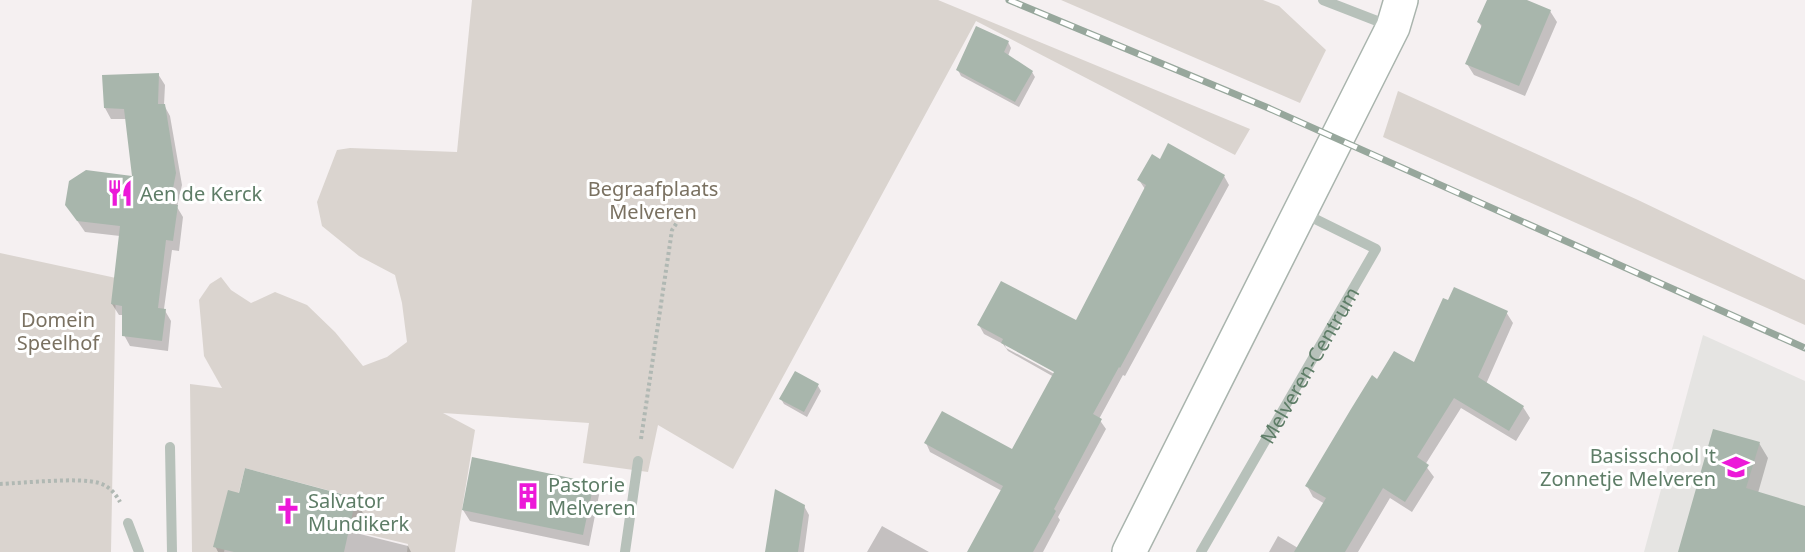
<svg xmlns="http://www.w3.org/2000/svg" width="1805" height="552" font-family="'Noto Sans',sans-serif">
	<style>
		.built { fill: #e5e4e2 }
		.green { fill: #dad4cf }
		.shadow { fill: #0003; fill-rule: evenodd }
		.building { fill: #a8b6ac }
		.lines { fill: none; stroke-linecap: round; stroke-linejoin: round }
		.major-casing { stroke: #a9b4ad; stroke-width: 36 }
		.path { stroke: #b0b8b3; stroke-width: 4; stroke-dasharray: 3 3; stroke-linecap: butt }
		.minor { stroke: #b7c1ba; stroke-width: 10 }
		.major { stroke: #fff; stroke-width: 33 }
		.rail-casing { stroke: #97a79c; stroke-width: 7 }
		.rail { stroke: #fff; stroke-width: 4.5; stroke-dasharray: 14; stroke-linecap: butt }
		.labels { text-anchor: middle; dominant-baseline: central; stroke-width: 6; stroke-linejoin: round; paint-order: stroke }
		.park-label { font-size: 20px; fill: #7a7161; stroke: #fff }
		.poi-label { font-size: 20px; fill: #5e7d67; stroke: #fff; text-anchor: start }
		.street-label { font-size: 20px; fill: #5e7d67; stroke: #fff }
	</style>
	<rect width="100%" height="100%" fill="#f5f0f1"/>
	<path class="built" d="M 1703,335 L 1805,381 L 1805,552 L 1644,552 Z"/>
	<path class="green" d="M 472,0 L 938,0 L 1250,129 L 1235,155 L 976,21 L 733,469 L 658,425 L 648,472 L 583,463 L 589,423 L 443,413 L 475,430 L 455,552 L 407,552 L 408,544 L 349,530 L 351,524 L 346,495 L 245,468 L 224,552 L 192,552 L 190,384 L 222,388 L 204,356 L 199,300 L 210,284 L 221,277 L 231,290 L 251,303 L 275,292 L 307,305 L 335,332 L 363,366 L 387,357 L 407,342 L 402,303 L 395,275 L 359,256 L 322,226 L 317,202 L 337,150 L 350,148 L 457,152 Z
		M 1061,0 L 1263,0 L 1279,6 L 1326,50 L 1300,103 Z
		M 1398,91 L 1638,200 L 1805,280 L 1805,325 L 1383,137 Z
		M 0,253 L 116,278 L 111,552 L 0,552 Z"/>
	<path class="shadow" d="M 1488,0 L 1523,0 L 1550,11 L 1557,22 L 1525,96 L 1474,75 L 1467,64 L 1482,28 L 1479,22 Z
		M 1008,42 L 1011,48 L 1008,56 L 1032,72 L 1035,77 L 1019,107 L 961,76 L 958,70 Z
		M 158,74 L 165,85 L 164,105 L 170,116 L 182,185 L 177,207 L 183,217 L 179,251 L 172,250 L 164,309 L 171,321 L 168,351 L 130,346 L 124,335 L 123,315 L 119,315 L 112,304 L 120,236 L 85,232 L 74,216 L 134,178 L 127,119 L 111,119 L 105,108 Z
		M 1169,145 L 1224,176 L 1229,185 L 1125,376 L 1123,375 L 1099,419 L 1106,429 L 1058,517 L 1060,520 L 1043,552 L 969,552 L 1002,491 L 930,452 L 926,443 L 1013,451 L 1054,377 L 1008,351 L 1003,344 L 984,334 L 979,325 L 1077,322 L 1145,189 L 1139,180 L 1161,161 ZM 1004,343 L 1062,374 L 1060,377 L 1006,348 Z
		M 1506,312 L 1513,323 L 1486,384 L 1523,407 L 1530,418 L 1516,441 L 1461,408 L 1425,465 L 1434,477 L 1412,512 L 1390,498 L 1358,552 L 1269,552 L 1278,536 L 1298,548 L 1325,504 L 1313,497 L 1307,486 L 1378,381 L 1414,364 Z
		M 818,386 L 821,391 L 807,417 L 784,404 L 781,399 Z
		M 1759,443 L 1768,458 L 1758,493 L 1805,507 L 1805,552 L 1679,552 Z
		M 593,484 L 599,495 L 589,546 L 470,521 L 463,510 Z
		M 240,495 L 355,499 L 364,515 L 360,534 L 408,546 L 411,552 L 218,552 L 215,546 Z
		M 804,506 L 809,515 L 804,552 L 766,552 Z
		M 882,526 L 929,552 L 867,552 Z"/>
	<path class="building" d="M 1487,0 L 1527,0 L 1551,10 L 1519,86 L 1465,64 L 1482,25 L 1477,22 Z
		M 976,26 L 1009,41 L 1004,52 L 1033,71 L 1015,102 L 956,70 Z
		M 159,73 L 158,104 L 165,104 L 176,173 L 170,204 L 178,205 L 173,241 L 166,240 L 158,308 L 166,309 L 162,341 L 122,336 L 122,306 L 111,304 L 120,226 L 77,221 L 65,205 L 69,181 L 86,170 L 132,176 L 124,109 L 104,108 L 102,75 Z
		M 1168,143 L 1225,175 L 1120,368 L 1119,367 L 1093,414 L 1102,419 L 1054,509 L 1056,511 L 1033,552 L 967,552 L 1003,486 L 924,443 L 942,411 L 1012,449 L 1054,372 L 1001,343 L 1003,339 L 977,325 L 1001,281 L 1076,320 L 1146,185 L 1137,180 L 1152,154 L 1160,159 Z
		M 1454,287 L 1508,311 L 1478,377 L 1524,406 L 1509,431 L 1454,398 L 1417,457 L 1429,465 L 1405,502 L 1383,488 L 1345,552 L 1294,552 L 1326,498 L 1305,486 L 1351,409 L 1372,375 L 1377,379 L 1394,351 L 1414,362 L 1443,298 L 1448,300 Z
		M 795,371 L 819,384 L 804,412 L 779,399 Z
		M 1713,429 L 1760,442 L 1746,488 L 1805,506 L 1805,552 L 1678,552 Z
		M 472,457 L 594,483 L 583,535 L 462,510 Z
		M 245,468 L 356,498 L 344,552 L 234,552 L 213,547 L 228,490 L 239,493 Z
		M 775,489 L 805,505 L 798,552 L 765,552 Z"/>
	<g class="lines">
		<defs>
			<path id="major" d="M 1129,552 L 1393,27 L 1401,0"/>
		</defs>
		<use href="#major" class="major-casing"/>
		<path class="path" d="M 641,439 L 672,230 L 687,207
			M 0,484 C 24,483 79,477 99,483 C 109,486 116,494 120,502"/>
		<g class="minor">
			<path d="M 1323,0 L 1390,26"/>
			<path d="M 170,447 L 172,552"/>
			<path d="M 128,523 L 139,552"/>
			<path d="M 625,552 L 638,461"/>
			<path id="s1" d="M 1201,552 L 1376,249 L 1303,213"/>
		</g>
		<use href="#major" class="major"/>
		<defs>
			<path id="rail" d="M 1009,0 L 1266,107 L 1805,348"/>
		</defs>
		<use href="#rail" class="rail-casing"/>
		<use href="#rail" class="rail"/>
	</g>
	<defs>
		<symbol id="restaurant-bare" viewBox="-9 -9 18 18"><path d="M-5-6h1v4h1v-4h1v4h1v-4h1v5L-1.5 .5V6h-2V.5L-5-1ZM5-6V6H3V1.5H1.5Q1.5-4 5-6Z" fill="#ec19d8" stroke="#fff" stroke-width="2.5" paint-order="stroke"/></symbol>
		<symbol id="school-bare" viewBox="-9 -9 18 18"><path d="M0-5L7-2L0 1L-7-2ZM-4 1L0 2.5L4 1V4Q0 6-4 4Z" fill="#ec19d8" stroke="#fff" stroke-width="2.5" paint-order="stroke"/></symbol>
		<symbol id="building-bare" viewBox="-9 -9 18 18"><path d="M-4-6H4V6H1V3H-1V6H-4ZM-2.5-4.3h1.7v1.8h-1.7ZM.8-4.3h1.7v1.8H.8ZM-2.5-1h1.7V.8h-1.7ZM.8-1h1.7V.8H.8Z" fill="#ec19d8" stroke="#fff" stroke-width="2.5" paint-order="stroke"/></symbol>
		<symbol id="church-bare" viewBox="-9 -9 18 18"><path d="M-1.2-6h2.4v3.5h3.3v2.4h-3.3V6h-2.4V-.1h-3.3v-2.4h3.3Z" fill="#ec19d8" stroke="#fff" stroke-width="2.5" paint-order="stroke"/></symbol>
	</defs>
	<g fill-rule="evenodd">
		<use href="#restaurant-bare" x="101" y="174" width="38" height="38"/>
		<use href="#school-bare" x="1717" y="448" width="38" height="38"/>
		<use href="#building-bare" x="509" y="477" width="38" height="38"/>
		<use href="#church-bare" x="269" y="492" width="38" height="38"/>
	</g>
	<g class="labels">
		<g class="park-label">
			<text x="653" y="188">Begraafplaats<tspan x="653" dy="23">Melveren</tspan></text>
			<text x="58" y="319">Domein<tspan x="58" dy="23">Speelhof</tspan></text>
		</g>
		<g class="poi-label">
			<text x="140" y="193">Aen de Kerck</text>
			<text x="1716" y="455" text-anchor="end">Basisschool 't<tspan x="1716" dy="23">Zonnetje Melveren</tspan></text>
			<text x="548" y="484">Pastorie<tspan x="548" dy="23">Melveren</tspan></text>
			<text x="308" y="500">Salvator<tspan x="308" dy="23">Mundikerk</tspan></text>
		</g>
		<g class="street-label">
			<text stroke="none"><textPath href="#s1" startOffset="216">Melveren-Centrum</textPath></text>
		</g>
	</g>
</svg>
